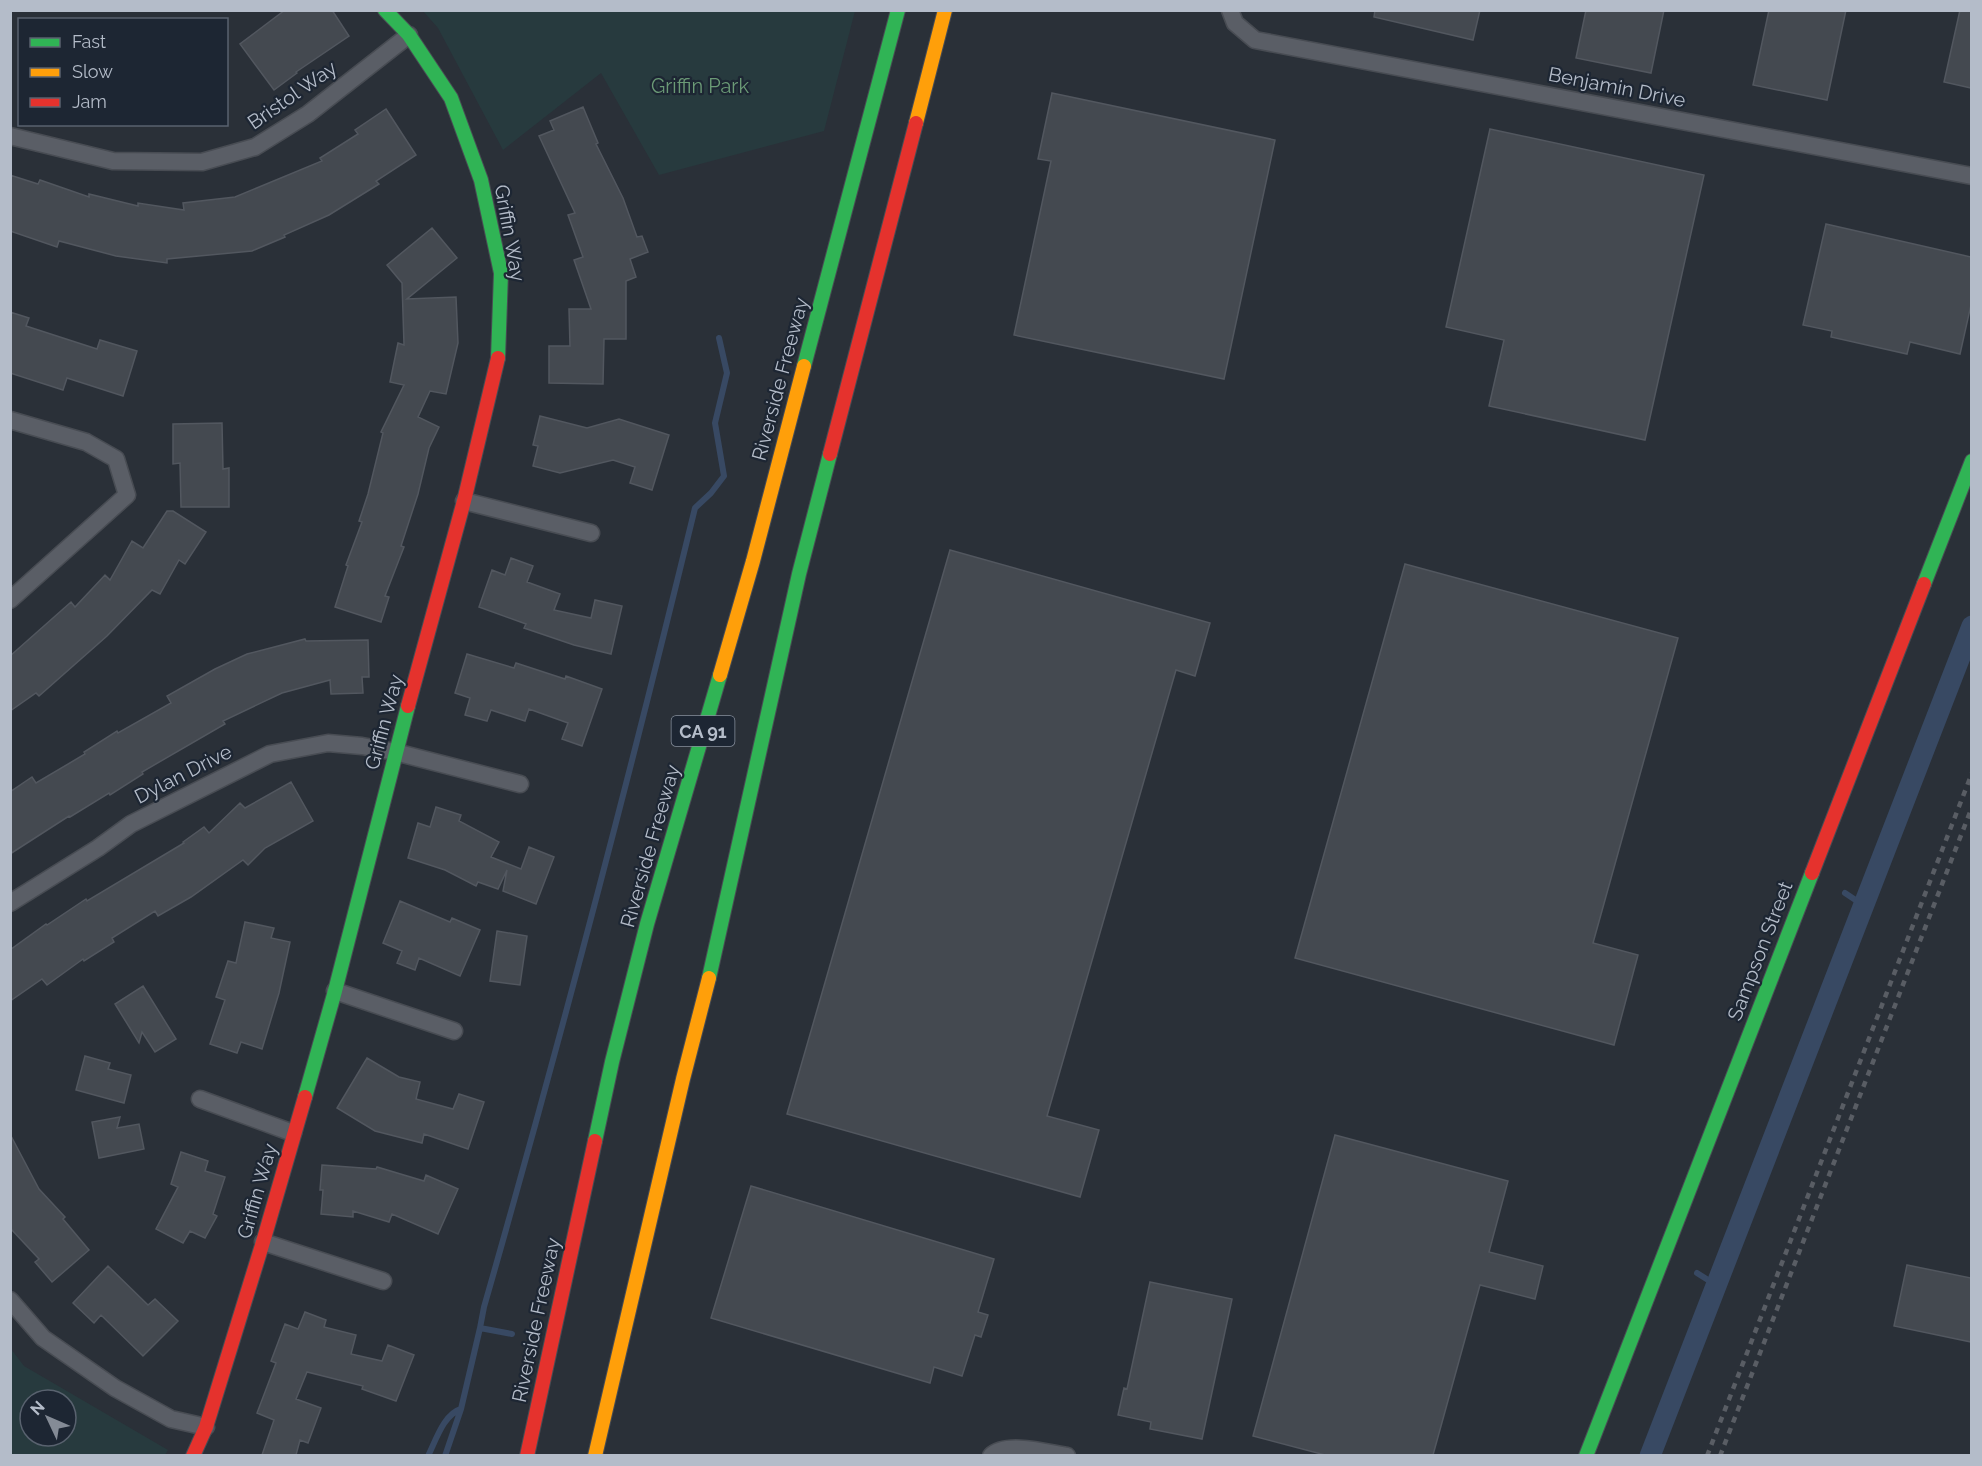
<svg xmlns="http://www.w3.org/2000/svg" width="1982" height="1466" font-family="Raleway,sans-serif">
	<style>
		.green { fill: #273a3e; fill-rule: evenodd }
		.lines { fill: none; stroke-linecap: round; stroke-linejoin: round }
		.stream { stroke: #384963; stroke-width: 6 }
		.canal { stroke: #384963; stroke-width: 21 }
		.building { fill: #444950; stroke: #52575f; stroke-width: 1.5 }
		.street-casing { stroke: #484c53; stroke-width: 19 }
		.fast-casing { stroke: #484c53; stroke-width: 16 }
		.slow-casing { stroke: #484c53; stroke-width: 16 }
		.jam-casing { stroke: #484c53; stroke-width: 16 }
		.street { stroke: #5a5e66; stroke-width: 16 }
		.fast { stroke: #30b455; stroke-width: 14 }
		.slow { stroke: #ff9f0a; stroke-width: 14 }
		.jam { stroke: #e5322d; stroke-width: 14 }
		.rail { stroke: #595d64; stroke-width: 4.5; stroke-dasharray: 6 6; stroke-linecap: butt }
		.labels { text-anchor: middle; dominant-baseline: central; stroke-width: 4.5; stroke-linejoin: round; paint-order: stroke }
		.shield { fill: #1d2633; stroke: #878f9c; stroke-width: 1.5 }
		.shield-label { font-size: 18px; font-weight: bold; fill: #b4bcc9 }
		.park-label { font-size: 20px; fill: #6b9a76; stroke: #1d2633 }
		.street-label { font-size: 20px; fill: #b4bcc9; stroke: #1d2633 }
	</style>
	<rect width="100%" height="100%" fill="#2a3038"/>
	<path class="green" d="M 423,11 L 855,11 L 824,131 L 659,175 L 601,73 L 503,150 L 438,28 Z
		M 11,1349 L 24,1366 L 168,1450 L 165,1455 L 11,1455 ZM 30,1400 L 66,1400 L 66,1436 L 30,1436 Z"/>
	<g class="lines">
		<path class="stream" d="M 1845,893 L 1863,905
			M 1697,1273 L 1716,1285
			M 512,1334 L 480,1328 L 484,1307 C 560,1042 630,775 695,508 L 711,493 L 724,476 L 715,423 L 727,373 L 719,338
			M 428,1456 C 436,1440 444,1414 461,1409 L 480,1328
			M 445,1456 L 461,1409"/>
		<path class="canal" d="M 1650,1456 L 1972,626"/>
	</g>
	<path class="building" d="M 285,10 L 332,10 L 349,36 L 296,72 L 297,73 L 274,90 L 240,44 Z
		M 1375,10 L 1480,10 L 1473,40 L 1374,17 Z
		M 1586,10 L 1664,10 L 1651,73 L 1576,58 Z
		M 1769,10 L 1846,10 L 1827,100 L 1753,85 Z
		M 1960,10 L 1971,10 L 1971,88 L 1944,82 Z
		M 1052,93 L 1275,140 L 1224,379 L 1014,335 L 1051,161 L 1038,159 Z
		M 583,107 L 598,143 L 596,144 L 623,198 L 637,237 L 642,236 L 648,252 L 630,259 L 636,277 L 626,281 L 626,339 L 604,339 L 603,384 L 549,383 L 549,346 L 570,346 L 569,309 L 591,309 L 574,260 L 583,257 L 568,215 L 575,213 L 539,136 L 554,130 L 550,121 Z
		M 386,109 L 416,155 L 376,181 L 379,184 L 329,215 L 284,235 L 285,237 L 252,251 L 167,259 L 167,263 L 116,256 L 59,241 L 57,247 L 10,231 L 10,175 L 38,184 L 40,180 L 89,197 L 89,194 L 138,206 L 138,203 L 184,210 L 183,203 L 235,197 L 322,161 L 320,158 L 358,134 L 355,130 Z
		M 1490,129 L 1704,175 L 1645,440 L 1489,406 L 1504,340 L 1446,327 Z
		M 1826,224 L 1971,257 L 1971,305 L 1960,354 L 1910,342 L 1907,354 L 1831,337 L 1832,331 L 1803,325 Z
		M 432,228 L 457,258 L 407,299 L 456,297 L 458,343 L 446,394 L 430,391 L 418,417 L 439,427 L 429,448 L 418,494 L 401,546 L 404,547 L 385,596 L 389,597 L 381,622 L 335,607 L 348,566 L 346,565 L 362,522 L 359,521 L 368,494 L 383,433 L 381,432 L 404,385 L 390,382 L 398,343 L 404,345 L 402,283 L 387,265 Z
		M 10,312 L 29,318 L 26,326 L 97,349 L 100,340 L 137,351 L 123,396 L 67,378 L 63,390 L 10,373 Z
		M 540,416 L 587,428 L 619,419 L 669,435 L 652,490 L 630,483 L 635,467 L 613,460 L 560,473 L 533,466 L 538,446 L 533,445 Z
		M 222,423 L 223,469 L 229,468 L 229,507 L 181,507 L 180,463 L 173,464 L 173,424 Z
		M 167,511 L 173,511 L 206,532 L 185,564 L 179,560 L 160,594 L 152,590 L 107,636 L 39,696 L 36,693 L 10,711 L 10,656 L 71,602 L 75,607 L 105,575 L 110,580 L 132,541 L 143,548 Z
		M 950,550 L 1210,623 L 1195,676 L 1176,670 L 1047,1116 L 1099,1130 L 1080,1197 L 787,1114 Z
		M 511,558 L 533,566 L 527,582 L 560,594 L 554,610 L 591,618 L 595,600 L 622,606 L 611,654 L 574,645 L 524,628 L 526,624 L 479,607 L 492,570 L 505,575 Z
		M 1405,564 L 1678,638 L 1593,943 L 1638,955 L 1614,1045 L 1295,958 Z
		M 305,639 L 306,641 L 368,640 L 369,677 L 362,677 L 363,693 L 331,694 L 330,680 L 282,693 L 223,721 L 225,724 L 142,772 L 143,774 L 110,795 L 109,793 L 70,817 L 69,816 L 10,854 L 10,792 L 32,777 L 36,783 L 85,754 L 84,752 L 117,731 L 118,733 L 171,703 L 167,696 L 215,669 L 247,654 Z
		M 467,654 L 514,668 L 516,663 L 565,679 L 566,676 L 602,689 L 582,746 L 562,739 L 568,723 L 529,709 L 525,721 L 491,710 L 487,721 L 465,715 L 470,698 L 455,693 Z
		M 291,782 L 313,821 L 265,848 L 248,865 L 243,860 L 191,897 L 158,916 L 155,911 L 112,938 L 114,942 L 84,961 L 83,959 L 47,985 L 42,979 L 10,1001 L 10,950 L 46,924 L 47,925 L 86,899 L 87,901 L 184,843 L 183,842 L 204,827 L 209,833 L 240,803 L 245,808 Z
		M 436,807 L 461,815 L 459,821 L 499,842 L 491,857 L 521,869 L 529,847 L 554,857 L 536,904 L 503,891 L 507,870 L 498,889 L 478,882 L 476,886 L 445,870 L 408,858 L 418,823 L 430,827 Z
		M 400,901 L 450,922 L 452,918 L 480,930 L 460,976 L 419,958 L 415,970 L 397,963 L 402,951 L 383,943 Z
		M 245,922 L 274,928 L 271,938 L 290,942 L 279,993 L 262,1049 L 241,1042 L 237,1053 L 210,1044 L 225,1000 L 216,997 L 228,961 L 236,963 Z
		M 497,931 L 527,936 L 520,985 L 490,981 Z
		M 143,986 L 176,1039 L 155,1052 L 142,1032 L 139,1043 L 115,1004 Z
		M 85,1056 L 110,1063 L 108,1069 L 131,1075 L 124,1103 L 76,1090 Z
		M 367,1058 L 399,1077 L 420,1082 L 416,1099 L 453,1109 L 459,1094 L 484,1102 L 468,1149 L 424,1134 L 422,1143 L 375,1131 L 337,1108 Z
		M 120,1117 L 117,1128 L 139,1124 L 144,1149 L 99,1158 L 92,1122 Z
		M 10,1134 L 39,1189 L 65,1217 L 63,1219 L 89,1250 L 52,1282 L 35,1262 L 39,1259 L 10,1228 Z
		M 1335,1135 L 1508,1181 L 1489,1252 L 1543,1266 L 1535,1299 L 1480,1285 L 1433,1455 L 1325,1455 L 1253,1436 Z
		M 181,1152 L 208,1161 L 205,1171 L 225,1177 L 213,1214 L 217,1216 L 205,1238 L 190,1231 L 183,1243 L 156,1229 L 178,1187 L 171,1184 Z
		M 322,1165 L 376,1169 L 377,1167 L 424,1181 L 426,1175 L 458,1189 L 438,1234 L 392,1214 L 389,1222 L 353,1211 L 353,1217 L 321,1214 L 323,1190 L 320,1190 Z
		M 751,1186 L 994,1259 L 978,1312 L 988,1315 L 981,1337 L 975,1335 L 962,1376 L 934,1367 L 930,1383 L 711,1318 Z
		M 1907,1265 L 1971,1278 L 1971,1342 L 1894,1326 Z
		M 108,1266 L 148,1305 L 155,1299 L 178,1321 L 143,1356 L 101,1315 L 94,1323 L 73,1303 Z
		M 1150,1282 L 1232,1299 L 1202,1439 L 1150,1429 L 1151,1422 L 1118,1415 L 1124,1388 L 1127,1389 Z
		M 305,1312 L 326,1320 L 324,1327 L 356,1335 L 351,1354 L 382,1361 L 388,1345 L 414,1355 L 396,1401 L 362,1389 L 363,1386 L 307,1372 L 296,1399 L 321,1408 L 308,1443 L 300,1440 L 296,1455 L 262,1455 L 274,1420 L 257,1413 L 276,1363 L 271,1361 L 285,1324 L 298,1329 Z"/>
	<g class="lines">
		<defs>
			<path id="street" d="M 1230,10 L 1235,23 L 1255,40 L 1972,176
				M 10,136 L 113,161 L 202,162 L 255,147 L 308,114 L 409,35
				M 10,420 L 86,442 L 116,459 L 127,495 L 10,600
				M 464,501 L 591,533
				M 10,903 L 98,848 L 131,824 L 270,754 L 328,743 L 362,746 L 395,752 L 520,784
				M 335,991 L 454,1031
				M 200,1099 L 293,1133
				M 263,1242 L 383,1281
				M 10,1300 L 43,1338 L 115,1388 L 171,1419 L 206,1427
				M 991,1456 C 1006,1441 1048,1453 1067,1456"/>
			<path id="fast" d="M 385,10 L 409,35 L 451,98 L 481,180 L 501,273 L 498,358
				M 804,366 L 898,10
				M 1924,584 L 1972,461
				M 709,978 L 799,574 L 830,454
				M 305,1097 L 335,991 L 408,706
				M 595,1141 L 612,1062 L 647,924 L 720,675
				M 1586,1456 L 1812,873"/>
			<path id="slow" d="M 916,123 L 945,10
				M 720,675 L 753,561 L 804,366
				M 595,1456 L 683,1079 L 709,978"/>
			<path id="jam" d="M 830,454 L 916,123
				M 408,706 L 464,501 L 498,358
				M 1812,873 L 1924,584
				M 193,1456 L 206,1427 L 263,1242 L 305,1097
				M 527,1456 L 595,1141"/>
		</defs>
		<use href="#street" class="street-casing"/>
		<use href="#fast" class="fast-casing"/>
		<use href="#slow" class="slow-casing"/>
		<use href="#jam" class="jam-casing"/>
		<use href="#street" class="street"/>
		<use href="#fast" class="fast"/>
		<use href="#slow" class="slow"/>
		<use href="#jam" class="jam"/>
		<path class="rail" d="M 1707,1456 L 1972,773
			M 1720,1456 L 1972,807"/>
	</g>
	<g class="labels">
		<rect class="shield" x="671.5" y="716" width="63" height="30" rx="4.5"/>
		<g class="shield-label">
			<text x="703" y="731">CA 91</text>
		</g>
		<g class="park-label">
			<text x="700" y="86">Griffin Park</text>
		</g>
		<g class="street-label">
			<text transform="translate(1617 87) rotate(11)">Benjamin Drive</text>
			<text transform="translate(292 95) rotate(-35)">Bristol Way</text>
			<text transform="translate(510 233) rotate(80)">Griffin Way</text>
			<text transform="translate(780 379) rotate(-75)">Riverside Freeway</text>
			<text transform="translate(384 722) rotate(-75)">Griffin Way</text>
			<text transform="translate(183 774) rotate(-27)">Dylan Drive</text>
			<text transform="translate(650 846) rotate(-74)">Riverside Freeway</text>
			<text transform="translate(1760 951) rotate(-69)">Sampson Street</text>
			<text transform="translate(257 1191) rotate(-74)">Griffin Way</text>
			<text transform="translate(536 1320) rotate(-78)">Riverside Freeway</text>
		</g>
	</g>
	<rect width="1982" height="1466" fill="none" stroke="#b4bcc9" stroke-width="24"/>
	<rect x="18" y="18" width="210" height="108" fill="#1d2633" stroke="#59626f" stroke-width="1.5"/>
	<rect x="30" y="38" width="30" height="9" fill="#30b455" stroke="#59626f" stroke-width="1.5"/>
	<text x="72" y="48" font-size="18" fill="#b4bcc9">Fast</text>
	<rect x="30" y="68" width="30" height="9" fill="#ff9f0a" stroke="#59626f" stroke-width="1.5"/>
	<text x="72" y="78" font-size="18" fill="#b4bcc9">Slow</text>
	<rect x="30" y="98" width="30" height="9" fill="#e5322d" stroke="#59626f" stroke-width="1.5"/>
	<text x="72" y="108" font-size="18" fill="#b4bcc9">Jam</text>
	<g transform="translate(48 1418) rotate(314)"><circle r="28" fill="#1d2633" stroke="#59626f" stroke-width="1.5"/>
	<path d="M0-4.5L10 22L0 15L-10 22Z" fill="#848b96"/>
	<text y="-9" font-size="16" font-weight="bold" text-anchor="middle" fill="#b4bcc9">N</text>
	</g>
</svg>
